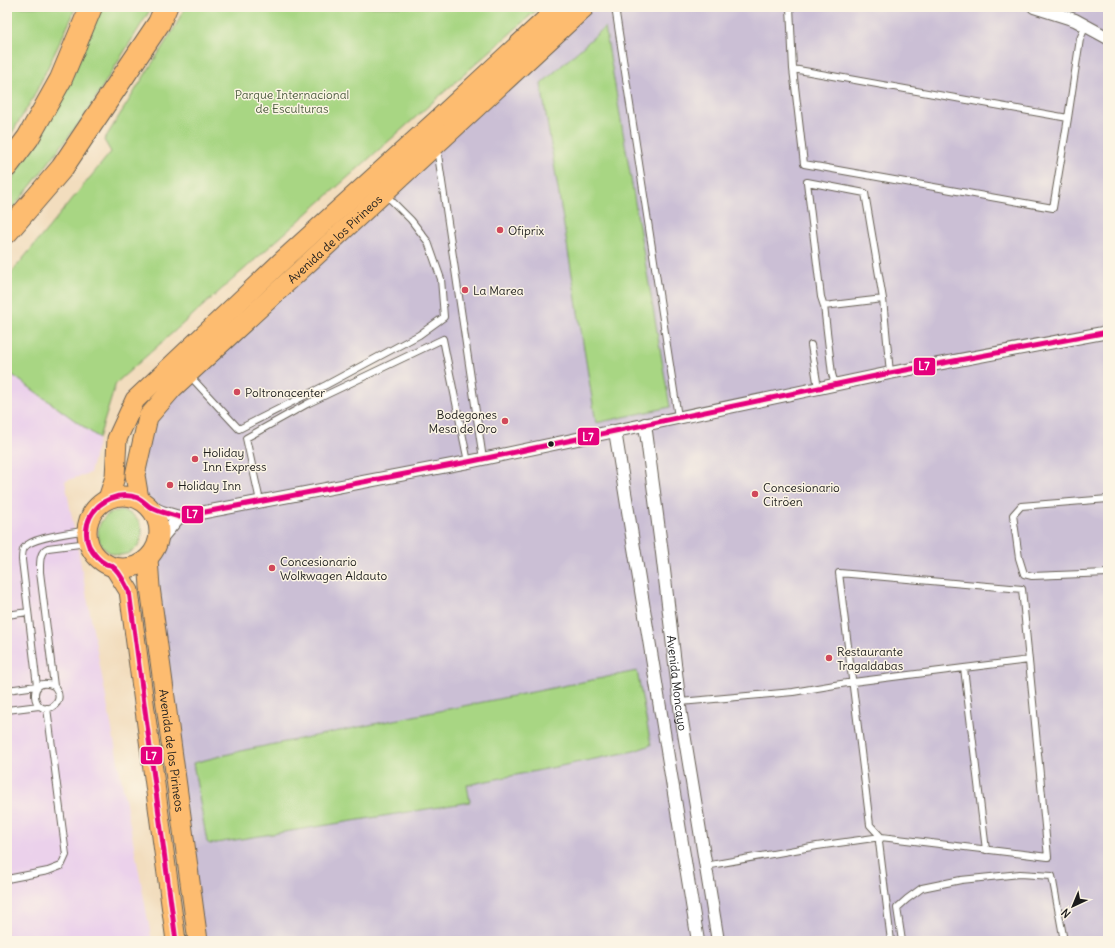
<svg xmlns="http://www.w3.org/2000/svg" width="1115" height="948" font-family="Delius,sans-serif">
	<style>
		.built { fill: #ebd1eb }
		.industrial { fill: #cbbfd5 }
		.green { fill: #a8d683; stroke: #627950 }
		.lines { fill: none; stroke-linecap: round; stroke-linejoin: round }
		.lane-casing { stroke: #676055; stroke-width: 8 }
		.street-casing { stroke: #676055; stroke-width: 14 }
		.primary-casing { stroke: #676055; stroke-width: 21 }
		.highway-casing { stroke: #676055; stroke-width: 24 }
		.lane { stroke: #fff; stroke-width: 6 }
		.street { stroke: #fff; stroke-width: 12 }
		.primary { stroke: #fdbc70; stroke-width: 19 }
		.highway { stroke: #fdbc70; stroke-width: 22 }
		.bus-1-casing { stroke: #fcf5e5; stroke-width: 8 }
		.bus-1 { stroke: #e5007d; stroke-width: 5 }
		.poi-dot { fill: #d1495b; stroke: #fcf5e5; stroke-width: 1.5 }
		.bus-dot { fill: #1c1c1c; stroke: #fcf5e5; stroke-width: 1.5 }
		.labels { text-anchor: middle; dominant-baseline: central; stroke-width: 3; stroke-linejoin: round; paint-order: stroke }
		.park-label { font-size: 12px; fill: #4d5d40; stroke: #fcf5e5 }
		.poi-label { font-size: 12px; fill: #1c1c1c; stroke: #fcf5e5; text-anchor: start }
		.street-label { font-size: 12px; fill: #1c1c1c; stroke: #fcf5e5 }
		.line-badge { stroke: #fcf5e5; stroke-width: 1.5 }
		.badge-label { font-size: 11px; text-anchor: middle; font-weight: bold; fill: #fff }
	</style>
	<rect width="100%" height="100%" fill="#fcf5e5"/>
	<filter id="ink" filterUnits="userSpaceOnUse"><feTurbulence type="fractalNoise" baseFrequency=".025" numOctaves="2"/><feDisplacementMap in="SourceGraphic" scale="8" xChannelSelector="R" yChannelSelector="G"/><feConvolveMatrix kernelMatrix="1 2 1 2 8 2 1 2 1" color-interpolation-filters="sRGB"/></filter>
	<filter id="wash" filterUnits="userSpaceOnUse"><feTurbulence type="fractalNoise" baseFrequency=".012" numOctaves="4" result="noise"/><feDisplacementMap in="SourceGraphic" scale="16" xChannelSelector="R" yChannelSelector="G"/><feGaussianBlur stdDeviation="0.9" result="paint"/><feColorMatrix in="noise" values="0 0 0 0 0 0 0 0 0 0 0 0 0 0 0 0 0 1.4 0 .05"/><feComposite in="paint" operator="in"/></filter>
	<g filter="url(#wash)">
		<rect width="100%" height="100%" fill="#f2ddbe"/>
		<path class="built" d="M 7,371 L 99,438 L 90,473 L 65,481 L 152,941 L 7,941 Z"/>
		<path class="industrial" d="M 585,7 L 1108,7 L 1108,941 L 198,941 L 148,559 L 158,542 L 157,520 L 149,506 L 135,475 L 148,417 Z"/>
		<path class="green" d="M 7,7 L 75,7 L 72,17 L 33,98 L 7,141 Z
			M 101,7 L 152,7 L 85,115 L 33,183 L 7,215 L 7,186 L 12,180 L 69,85 Z
			M 185,7 L 540,7 L 116,383 L 99,438 L 7,371 L 7,278 L 111,152 L 104,140 L 175,27 Z
			M 605,27 L 670,407 L 596,423 L 541,84 Z
			M98 533a22 22 0 1 1 44 0a22 22 0 1 1-44 0Z
			M 637,671 L 651,745 L 634,751 L 467,785 L 470,802 L 210,844 L 207,842 L 193,763 L 245,750 Z"/>
	</g>
	<g filter="url(#ink)">
		<g class="lines">
			<defs>
				<path id="lane" d="M 615,7 L 678,417
					M 790,7 L 793,69 L 804,164 L 1053,208 L 1068,118 L 1080,39 L 1086,25
					M 793,69 L 1068,118
					M 437,148 L 483,459
					M 824,306 L 821,297 L 807,182 L 865,193 L 883,299 L 890,373
					M 811,345 L 818,388
					M 189,375 L 239,429 L 326,385 L 419,335 L 444,317 L 441,279 L 428,242 L 411,220 L 385,194
					M 835,384 L 832,374 L 824,306 L 883,299
					M 1108,499 L 1021,506 L 1013,515 L 1019,558 L 1024,574 L 1032,576 L 1108,573
					M 260,501 L 246,438 L 307,404 L 443,339 L 468,462
					M 7,615 L 28,612
					M 964,668 L 1029,660
					M 54,686 C 26,674 32,717 52,707 C 61,702 60,693 54,686 L 40,572 C 40,564 39,551 48,548 L 88,543
					M 7,690 L 37,686 L 22,560 C 22,556 22,551 24,548 C 31,537 73,533 87,530
					M 680,702 L 793,692 L 853,682 L 964,668 L 986,850
					M 7,710 L 39,706
					M 881,837 L 879,842 L 891,941
					M 705,866 L 817,846 L 881,837 L 1048,857 L 1022,589 L 839,573 L 870,825 L 881,837
					M 7,879 L 48,871 L 61,866 L 66,855 L 47,708
					M 902,941 L 897,908 L 907,899 L 922,888 L 961,880 L 1020,874 L 1052,876 L 1064,941"/>
				<g id="street">
					<path d="M 1034,7 L 1075,20 L 1108,38"/>
					<path id="s1" d="M 645,424 L 662,553 L 681,715 L 718,941"/>
					<path d="M 615,431 L 698,941"/>
					<path d="M 149,506 L 162,512 L 179,517 L 468,462 L 890,373 L 1108,332"/>
					<path d="M 158,542 L 179,517"/>
				</g>
				<g id="primary">
					<circle cx="123" cy="532" r="36"/>
					<path d="M 108,499 L 115,477 L 117,439 L 135,400 L 282,261 L 437,120 L 559,7"/>
					<path id="s2" d="M 139,499 L 135,475 L 148,417 L 173,388 L 585,7"/>
					<path id="s3" d="M 148,559 L 150,587 L 198,941"/>
					<path d="M 114,567 L 129,591 L 176,941"/>
				</g>
				<path id="highway" d="M 7,166 L 28,138 L 61,79 L 91,7
					M 7,232 L 62,168 L 159,23 L 166,7"/>
			</defs>
			<use href="#lane" class="lane-casing"/>
			<use href="#street" class="street-casing"/>
			<use href="#primary" class="primary-casing"/>
			<use href="#highway" class="highway-casing"/>
			<use href="#lane" class="lane"/>
			<use href="#street" class="street"/>
			<use href="#primary" class="primary"/>
			<use href="#highway" class="highway"/>
			<defs>
				<path id="bus-1" d="M 176,941 L 129,591 C 124,583 120,571 112,566 C 109,564 109,565 106,564 C 99,561 93,553 89,546 C 85,537 86,525 90,517 C 99,500 120,491 138,498 C 142,500 146,504 150,507 C 159,512 170,514 179,517 L 468,462 L 890,373 L 1108,332"/>
			</defs>
			<use href="#bus-1" class="bus-1-casing"/>
			<use href="#bus-1" class="bus-1"/>
		</g>
	</g>
	<g class="poi-dot">
		<circle cx="500" cy="230" r="4"/>
		<circle cx="465" cy="290" r="4"/>
		<circle cx="237" cy="392" r="4"/>
		<circle cx="505" cy="421" r="4"/>
		<circle cx="195" cy="459" r="4"/>
		<circle cx="170" cy="485" r="4"/>
		<circle cx="755" cy="494" r="4"/>
		<circle cx="272" cy="568" r="4"/>
		<circle cx="829" cy="658" r="4"/>
	</g>
	<circle class="bus-dot" cx="551" cy="444" r="3.5"/>
	<g class="labels">
		<g class="park-label">
			<text x="292" y="94">Parque Internacional<tspan x="292" dy="14">de Esculturas</tspan></text>
		</g>
		<g class="poi-label">
			<text x="508" y="230">Ofiprix</text>
			<text x="473" y="290">La Marea</text>
			<text x="245" y="392">Poltronacenter</text>
			<text x="497" y="414" text-anchor="end">Bodegones<tspan x="497" dy="14">Mesa de Oro</tspan></text>
			<text x="203" y="452">Holiday<tspan x="203" dy="14">Inn Express</tspan></text>
			<text x="178" y="485">Holiday Inn</text>
			<text x="763" y="487">Concesionario<tspan x="763" dy="14">Citröen</tspan></text>
			<text x="280" y="561">Concesionario<tspan x="280" dy="14">Wolkwagen Aldauto</tspan></text>
			<text x="837" y="651">Restaurante<tspan x="837" dy="14">Tragaldabas</tspan></text>
		</g>
		<g class="street-label">
			<text stroke="none"><textPath href="#s2" startOffset="342">Avenida de los Pirineos</textPath></text>
			<text stroke="none"><textPath href="#s1" startOffset="261">Avenida Moncayo</textPath></text>
			<text stroke="none"><textPath href="#s3" startOffset="193">Avenida de los Pirineos</textPath></text>
		</g>
	</g>
	<g class="line-badge">
		<rect x="913" y="357" width="23" height="19" rx="4" fill="#e5007d"/>
		<rect x="577" y="427" width="23" height="19" rx="4" fill="#e5007d"/>
		<rect x="181" y="505" width="23" height="19" rx="4" fill="#e5007d"/>
		<rect x="140" y="746" width="23" height="19" rx="4" fill="#e5007d"/>
	</g>
	<g class="badge-label">
		<text x="924" y="370">L7</text>
		<text x="588" y="441">L7</text>
		<text x="192" y="518">L7</text>
		<text x="151" y="760">L7</text>
	</g>
	<rect width="1115" height="948" fill="none" stroke="#fcf5e5" stroke-width="24"/>
	<g transform="translate(1073 906) rotate(224)" stroke="#fcf5e5" stroke-width="3" paint-order="stroke">
	<path d="M0-3L7 15L0 10L-7 15Z" fill="#1c1c1c"/>
	<text y="-6" font-size="11" font-weight="bold" text-anchor="middle" fill="#1c1c1c">N</text>
	</g>
</svg>
